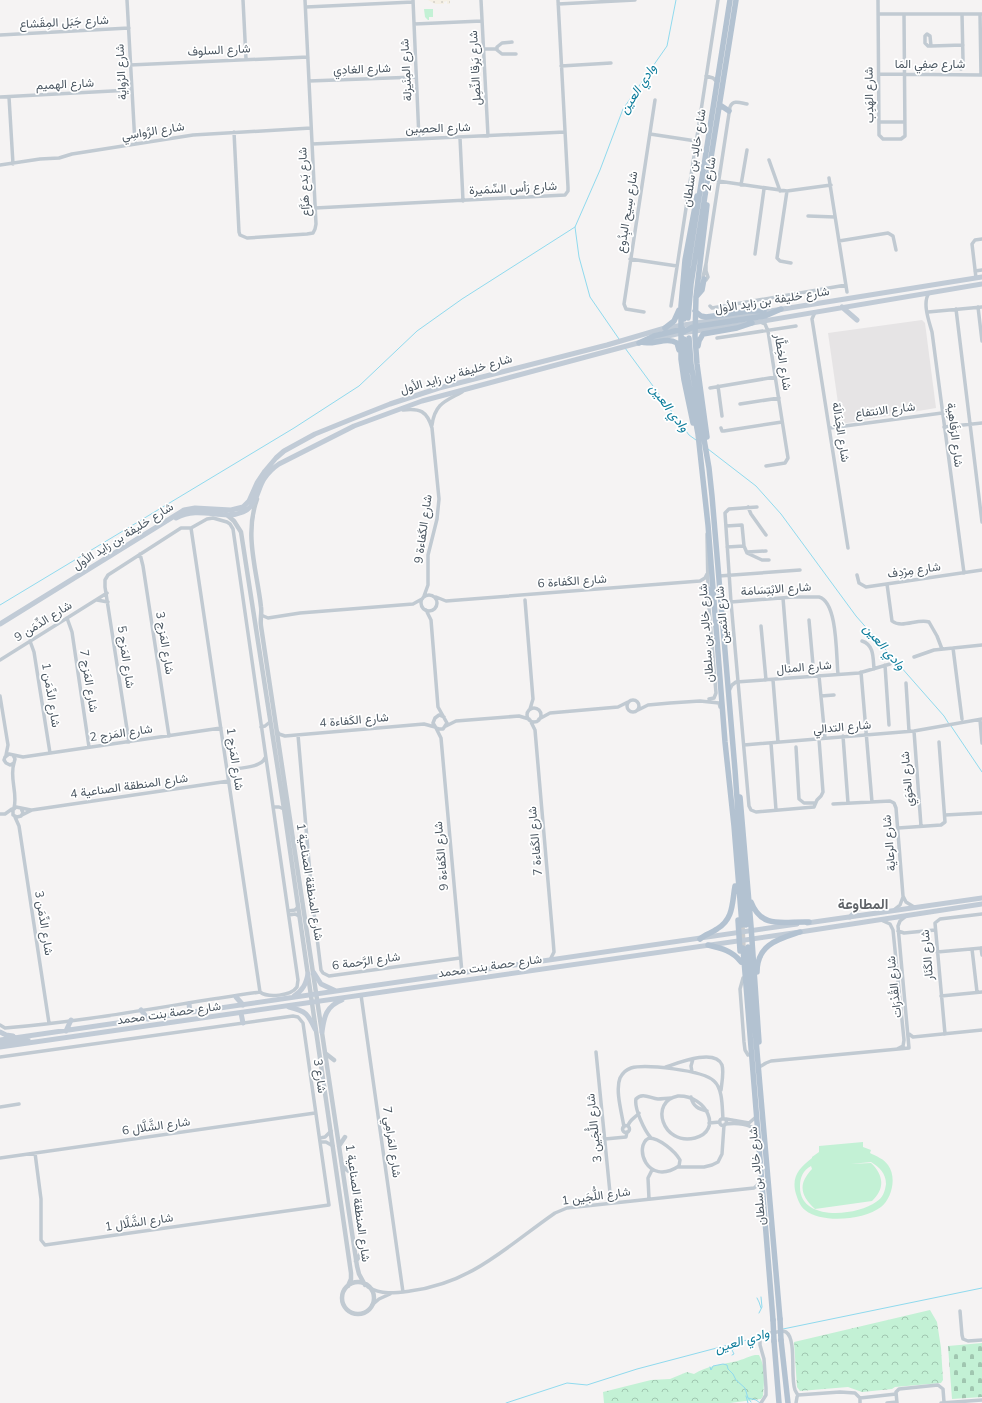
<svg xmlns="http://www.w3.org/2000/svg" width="982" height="1403" font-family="'Nunito Sans',Vazirmatn,sans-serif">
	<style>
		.education { fill: #e6e4e5 }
		.green { fill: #c3f1d5; fill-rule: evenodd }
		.forest { fill: url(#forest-crowns) }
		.sand { fill: url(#sand-dots) }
		.cemetery { fill: url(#cemetery-stones) }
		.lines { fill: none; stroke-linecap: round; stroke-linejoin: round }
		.stream { stroke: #90daee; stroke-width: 1 }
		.primary-tunnel { stroke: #caccce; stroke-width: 5.5; stroke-dasharray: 5.5 3; stroke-linecap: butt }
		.minor { stroke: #c1cad2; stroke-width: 3.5 }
		.tertiary { stroke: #c1cad2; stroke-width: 4.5 }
		.secondary { stroke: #c1cbd6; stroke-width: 5 }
		.primary { stroke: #b3c2d1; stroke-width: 5.5 }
		.primary-bridge { stroke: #b3c2d1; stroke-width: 5.5 }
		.labels { text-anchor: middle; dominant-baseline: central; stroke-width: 3.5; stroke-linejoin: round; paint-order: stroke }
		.street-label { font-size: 12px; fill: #4a5661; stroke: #fff }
		.water-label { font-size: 13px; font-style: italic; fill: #0c7c9b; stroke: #fff }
		.quarter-label { font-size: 14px; font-weight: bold; fill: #5f6368; stroke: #fff }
	</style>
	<defs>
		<pattern id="forest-crowns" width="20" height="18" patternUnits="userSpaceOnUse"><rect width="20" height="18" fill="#c3f1d5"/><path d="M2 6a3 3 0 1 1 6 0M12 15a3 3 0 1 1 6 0" fill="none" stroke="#a0c6b0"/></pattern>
		<pattern id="sand-dots" width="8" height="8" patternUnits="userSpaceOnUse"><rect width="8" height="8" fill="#f5f0e5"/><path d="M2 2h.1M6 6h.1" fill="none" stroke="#d4d0c7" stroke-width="1.8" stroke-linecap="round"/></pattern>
		<pattern id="cemetery-stones" width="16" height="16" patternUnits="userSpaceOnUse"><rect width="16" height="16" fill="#c3f1d5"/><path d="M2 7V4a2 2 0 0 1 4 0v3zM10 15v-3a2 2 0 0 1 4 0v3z" fill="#a0c6b0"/></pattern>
	</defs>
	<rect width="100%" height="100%" fill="#f5f3f3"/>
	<path class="education" d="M 922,320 L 925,323 L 936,408 L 841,424 L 828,333 Z"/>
	<path class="green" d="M 424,9 L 433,9 L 433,17 L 429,17 L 429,20 L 428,20 L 425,17 Z
		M 863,1142 L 863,1147 L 871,1150 L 870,1153 C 876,1156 884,1159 888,1165 C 897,1177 892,1198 881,1207 C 864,1220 822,1224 805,1210 C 800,1206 798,1200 796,1194 C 791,1177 799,1168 812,1158 L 812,1157 L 819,1152 L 819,1146 ZM 871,1162 C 879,1167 886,1173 886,1184 C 885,1191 883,1198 876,1202 C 857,1216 799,1222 800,1186 C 800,1178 803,1170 811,1166 L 812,1169 C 798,1184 800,1195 815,1209 L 872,1201 C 885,1189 884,1175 871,1163 L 851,1164 Z"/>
	<path class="forest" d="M 930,1310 L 937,1322 L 941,1348 L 943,1380 L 941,1383 L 895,1387 L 892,1389 L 862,1392 L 848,1387 L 800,1391 L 797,1387 L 794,1342 Z
		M 755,1355 L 759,1355 C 766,1367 764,1383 763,1396 L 761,1399 L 730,1403 L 604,1403 L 603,1392 L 651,1380 L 670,1379 L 687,1372 L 694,1374 C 707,1366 719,1365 733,1362 C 740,1361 747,1357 755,1355 Z"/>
	<path class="sand" d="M 428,0 L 450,0 L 450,4 L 447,4 L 447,1 L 444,2 L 444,4 L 435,4 Z"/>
	<path class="cemetery" d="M 982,1343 L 982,1397 L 952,1399 L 948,1346 Z"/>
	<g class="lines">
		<path class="stream" d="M 619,339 L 590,297 L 579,257 L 575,227 L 600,170 L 623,109 L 667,46 L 676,0
			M 625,348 L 689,435 L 696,440
			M 708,449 L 756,486 L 781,514 L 856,616 L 944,716 L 949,724
			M 0,605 L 294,428 L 359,386 L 417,331 L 462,299 L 575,227
			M 951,726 L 982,772
			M 757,1298 L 759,1302 L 761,1308
			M 759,1313 L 762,1307 L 761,1297
			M 783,1329 L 982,1288
			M 732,1355 L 734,1354 L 732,1350 L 738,1346 L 738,1343
			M 710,1367 L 711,1370 L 713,1366 L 723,1364 L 727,1365 L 728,1369 L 733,1374 L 736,1380 L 745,1388 L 748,1398 L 756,1400 L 760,1403
			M 746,1396 L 748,1403
			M 748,1398 L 751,1402
			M 506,1403 L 567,1383 L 587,1385 L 637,1369 L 747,1340 L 764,1333"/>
		<path class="primary-tunnel" d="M 742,925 L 743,948"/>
		<path class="minor" d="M 127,0 L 135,144
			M 243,0 L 246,59
			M 413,0 L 419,139
			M 481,0 L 488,136
			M 878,0 L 879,135 L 883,139 L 901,139 L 905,136 L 904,14
			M 558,4 L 635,0
			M 306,7 L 413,2
			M 878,14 L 982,14
			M 980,14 L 981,75
			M 414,24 L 482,21
			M 0,35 L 129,28
			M 512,42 L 502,43 L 497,47 L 497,50 L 502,54 L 516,54
			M 931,46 L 930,36 L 927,34 L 925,36 L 925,43 L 928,46 L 931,46 L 963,45
			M 484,49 L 496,49
			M 130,65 L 308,57
			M 561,66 L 611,63
			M 961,69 L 963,60 L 962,14
			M 879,74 L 982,75
			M 706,76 L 713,78 L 717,82
			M 309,81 L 416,77
			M 0,97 L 131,90
			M 9,97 L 13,164
			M 879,122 L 905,122
			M 234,132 L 239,232 L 240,235 L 247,238 L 307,234 L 313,233 L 315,229 L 316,224 L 305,0
			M 650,134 L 696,141
			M 460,138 L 463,201
			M 312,144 L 565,132
			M 769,160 L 780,191
			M 0,165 L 40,159 L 59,158 L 72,154 L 193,135 L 311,128
			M 829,178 L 847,292
			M 718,181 L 787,191 L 831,185
			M 741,185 L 747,150
			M 787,191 L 777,258 L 780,261 L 791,263
			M 315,208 L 565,195 L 568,191 L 568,187 L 558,0
			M 808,216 L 835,217
			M 839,241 L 888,233 L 893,236 L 896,250
			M 755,254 L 764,189
			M 630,259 L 677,266
			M 706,264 L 703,277 L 706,280 L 708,277 L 706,271 L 706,264 L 730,107 C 733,99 741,103 747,104
			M 975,271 L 982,270
			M 976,278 L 972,244 L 975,240 L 982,239
			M 929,293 C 922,303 929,321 932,332 L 964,573
			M 671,306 L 718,0
			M 710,306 L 712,308 L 846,285
			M 978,307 L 982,341
			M 956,309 L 982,522
			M 644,312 L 626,309 L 624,304 L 655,100
			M 815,312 L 812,319 L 848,548
			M 928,312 L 982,307
			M 760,322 L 765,324 L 768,331 L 788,458 L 785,463 L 766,466
			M 717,338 L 796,326
			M 718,386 L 722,416
			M 710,388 L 775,377
			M 740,404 L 779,398
			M 403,410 C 420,408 427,411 432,428 L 439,499 L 437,519 L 428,555 L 428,585 L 424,596
			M 432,425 C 435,403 446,401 462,392
			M 944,427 L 982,423
			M 721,428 L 722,431 L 724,431 L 782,422
			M 830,428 L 942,413
			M 748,507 L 751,514 L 766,535
			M 757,507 L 729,509 L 725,513 L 731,602 L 749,806 L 751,810 L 756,812 L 814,807 L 817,800 L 821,796 L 823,792 L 819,739
			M 726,526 L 742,525 L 744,546 L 747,553 L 762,560 L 769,560
			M 191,528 L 260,992
			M 707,534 L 708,590
			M 727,547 L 744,546
			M 747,552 L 766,551
			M 140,554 L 143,566 L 169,736
			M 857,575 L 859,583 L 866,587 L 982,570
			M 719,576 L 800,570
			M 887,584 L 892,621 C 902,629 918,618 929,622 L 937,636 L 942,649
			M421 603a8 8 0 1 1 16 0a8 8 0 1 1-16 0Z
			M 708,596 L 716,693 L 714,698 L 709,699
			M 436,597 L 446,601 L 700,581 L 705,578 L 707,574
			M 783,598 L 789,673
			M 97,600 L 108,602
			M 525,600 L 533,699 L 530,709
			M 731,602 L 793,597 L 819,597 C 838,602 836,657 838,674
			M 426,610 L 431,620 L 438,707 L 447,723 L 443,729 L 439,729 L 436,728 L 433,723 L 435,718 L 439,715 L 444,717
			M 261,615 L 268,618 L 300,613 L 413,604 L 422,599
			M 67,618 L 72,632 L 89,747
			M 809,620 L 814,676
			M 761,626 L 766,680
			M 30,641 L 34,652 L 50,753
			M 862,641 C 874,645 873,657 874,669
			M 953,648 L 962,719
			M 914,657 L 934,650 L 982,645
			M 0,660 L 107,593
			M 885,665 L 889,725
			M 861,672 L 872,802
			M 819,676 L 825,738
			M 773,680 L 778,742
			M 906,683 L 909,731
			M 729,691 L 732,685 L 736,682 L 859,673 L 890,664
			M 0,696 L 8,745 L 6,755
			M 821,696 L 834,695
			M627 706a6 6 0 1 1 12 0a6 6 0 1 1-12 0Z
			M527 715a7 7 0 1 1 14 0a7 7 0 1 1-14 0Z
			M 638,710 L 648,705 L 670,703 L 700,701 L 719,703 L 720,707
			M 539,719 L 550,713 L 618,707 L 628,702
			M 530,720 L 535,730 L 553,939 L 554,952 L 550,960
			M 980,720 L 982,743
			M 446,726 L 456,721 L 519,716 L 529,719
			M 261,727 L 265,726 L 270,722
			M 436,728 L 441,738 L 462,973
			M 277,731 L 279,734 L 285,736 L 424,724 L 435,727
			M 914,731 L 921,826
			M 298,735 L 312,897 L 321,970 L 323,973 L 329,976 L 460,958
			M 843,736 L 848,803
			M 771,743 L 776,810
			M 744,745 L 914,731 L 982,719
			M 796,747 L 799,799 L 804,803 L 815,803
			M 13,755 L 15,759 L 14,763 L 10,765 L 6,763 L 4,760 L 5,757 L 9,754 L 23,757 L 221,728
			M 14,763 C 9,778 18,793 14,808
			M 227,770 C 238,768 261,768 265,758
			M 833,804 L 890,801 L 894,803 L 896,808 L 903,896 L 906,902 L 914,907
			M 273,807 L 279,807 L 284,809
			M 21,808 L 23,813 L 21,816 L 17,817 L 13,815 L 13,810 L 16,807 L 31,810
			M 0,814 L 5,814 L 12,809
			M 22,815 L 32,810 L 229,781
			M 945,815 L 982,813
			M 15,817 L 19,826 L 49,1023
			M 898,828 L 941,825 L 945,822 L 939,742
			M 895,909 L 900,905 L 903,897
			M 288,911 L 295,910 L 298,907
			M 289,915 L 295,914 L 299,916
			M 881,920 L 890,924 L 893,930 L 904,1040 L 903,1046 L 897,1049
			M 898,931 L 904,933 L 935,930
			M 981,948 L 982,955
			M 972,949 L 977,992
			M 937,952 L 982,948
			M 743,978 L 740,989 L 744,1042 L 745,1050 L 748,1055
			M 361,995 L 403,1292
			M 941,996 L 982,992
			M 0,1025 L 5,1028 C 91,1021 175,1004 260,992 C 268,998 291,996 297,987 L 298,980 L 233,529 L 230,524 L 227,522 L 213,518 L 207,519 L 191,528 L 181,528 L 108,575 L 105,580 L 105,587 L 129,742
			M 909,1034 L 913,1037 L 982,1030
			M 945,1034 L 935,923 L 940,919 L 982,914
			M 596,1052 L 611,1203
			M 0,1057 L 293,1016 L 298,1017 L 303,1023 L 329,1205 L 45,1245 L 41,1240 L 41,1199 L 35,1153
			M 761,1066 L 766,1063 L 771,1061 L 909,1048 L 898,926 L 900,921 L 905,917
			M 666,1067 C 678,1063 715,1048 722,1065 C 724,1072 722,1082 721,1090
			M 692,1072 L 691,1066 L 693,1059
			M 678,1096 C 707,1095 723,1131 695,1138 C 662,1146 649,1101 678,1096 Z
			M 691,1097 C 693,1107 699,1109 707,1111
			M 0,1107 L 19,1104
			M719.5 1122a3.5 3.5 0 1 1 7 0a3.5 3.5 0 1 1-7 0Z
			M 726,1119 L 749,1123 L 756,1117
			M 709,1123 L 720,1122
			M 725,1124 C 737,1123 750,1123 758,1132
			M622.5 1129a3.5 3.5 0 1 1 7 0a3.5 3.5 0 1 1-7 0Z
			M 628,1126 C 629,1120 635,1118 639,1113
			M 624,1127 C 622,1114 615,1090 620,1078 C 622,1074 625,1070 631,1068 C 645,1064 703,1070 714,1081 C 723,1089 722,1107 723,1119
			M 320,1138 L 325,1137 L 331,1131
			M 649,1138 C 659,1138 675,1151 680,1160 L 679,1166 C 647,1187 633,1146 649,1138 Z
			M 651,1138 C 644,1130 634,1108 636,1099 C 642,1092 650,1098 658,1099 C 662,1099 667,1098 671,1098
			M 605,1139 L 626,1137 L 627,1132
			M 320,1142 L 326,1142 L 333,1146
			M 0,1158 L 315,1113
			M 677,1167 L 704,1167 L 712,1165 L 718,1162 L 722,1154 L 724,1125
			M 649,1199 L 648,1178 L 652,1170
			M 368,1287 C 382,1295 395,1293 410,1291 C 472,1283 506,1247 555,1213 L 567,1208 L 754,1188 L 761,1182
			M 372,1305 L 379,1299 L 390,1294
			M 960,1311 L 962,1335 L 963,1339 L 968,1341 L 982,1340
			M 798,1395 L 840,1392 L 855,1393 L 860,1398
			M 761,1403 L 766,1395 L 766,1388 L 764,1359 L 760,1345 L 760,1338 C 764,1333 770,1333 777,1332 C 780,1332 783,1330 786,1332 C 797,1339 790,1378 795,1390 C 796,1392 797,1394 798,1395
			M 796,1403 L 797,1397 L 798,1395
			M 860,1403 L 860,1398 L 896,1394
			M 887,1403 L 897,1402
			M 897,1403 L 896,1392 L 899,1389 L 938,1385 L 943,1389 L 944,1402
			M 941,1403 L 982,1400"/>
		<path class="tertiary" d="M 257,499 C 244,535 257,571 261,607 C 262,613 260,619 261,626 L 357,1266 L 359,1274 L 365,1285
			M 226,514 L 234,521 L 241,532 L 284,809 L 351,1273 L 351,1279 L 348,1286
			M 325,1053 L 334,1060
			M 339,1146 L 345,1137
			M 342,1166 L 350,1172
			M 356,1261 L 362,1252
			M342 1298a16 16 0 1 1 32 0a16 16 0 1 1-32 0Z"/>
		<path class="secondary" d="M 842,307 L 857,320
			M 176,518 C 200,505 222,521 243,512 C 257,506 257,490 264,479 C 268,473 273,468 279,464 L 354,426 L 422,401 L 638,343 L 681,333 L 752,323 L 982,284
			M 0,624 L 184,510 L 195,508 L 231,510 L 243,507 L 249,501 L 257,483 L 265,471 L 276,458 L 284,451 L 315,434 L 352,419 L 390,404 L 439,388 L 607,345 L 665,328 L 982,277
			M 850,917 L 858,909
			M 807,923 L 982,898
			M 314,973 L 321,984 L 336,991
			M 294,996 C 303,990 306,984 308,974
			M 236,997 L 243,1005
			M 189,1004 L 190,1012
			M 289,1007 C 306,1011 308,1014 315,1029
			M 141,1010 L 148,1019
			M 241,1013 L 243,1023
			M 66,1031 L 71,1020
			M 0,1032 L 6,1035 L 13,1036
			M 322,1032 C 324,1017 326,1006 342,1000
			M 0,1040 L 797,924
			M 0,1044 L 28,1039
			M 0,1047 L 800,932 L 982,904"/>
		<path class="primary" d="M 720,105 L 729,111
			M 696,297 L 702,290 L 704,279
			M 695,311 L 701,316 L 706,317 L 749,311 L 764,311
			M 688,318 L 691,284 L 736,0
			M 684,319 L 688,267 L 730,0
			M 665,328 L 674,321 L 679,310
			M 681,333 L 693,327 L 765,316 L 781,309
			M 689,338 L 691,364 L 709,468 L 712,496 L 735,770 L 746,925
			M 684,339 L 687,374 L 698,434 L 708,525 L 725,742 L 734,826 L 742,925
			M 641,342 C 653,346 666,336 677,343 L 679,350
			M 639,343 L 654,336 L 683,329
			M 698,346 L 699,341 L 703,334 L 737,328 L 752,323
			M 693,423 L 684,380 L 681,359 L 681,306 L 685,260 L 697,196
			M 707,437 L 697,364 L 695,336 L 696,297 L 707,205
			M 708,589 L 710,594 L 711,600
			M 740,797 L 751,926 L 759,1042
			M 751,902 C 762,930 784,921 809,922
			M 738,920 L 740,951
			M 700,939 C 705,934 712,933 717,929 C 734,919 732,902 735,886
			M 708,945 C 721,948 733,951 741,962
			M 748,947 L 780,1319
			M 743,948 L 773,1320
			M 757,972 C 757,944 779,939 800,932
			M 781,1340 L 788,1403
			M 774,1341 L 779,1403"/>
		<path class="primary-bridge" d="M 780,1319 L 781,1340
			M 773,1320 L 774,1341"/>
	</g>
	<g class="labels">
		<g class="street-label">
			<text transform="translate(64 22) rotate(-3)">شارع جَبَل المِقَشاع</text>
			<text transform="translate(219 50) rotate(-3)">شارع السلوف</text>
			<text x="930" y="64">شارع صِفِي المَا</text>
			<text transform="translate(475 68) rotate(-93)">شارع بَرقا النِّصِل</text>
			<text transform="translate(362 69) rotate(-2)">شارع الغادِي</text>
			<text transform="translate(406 70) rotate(-93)">شارع المِنَيزلة</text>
			<text transform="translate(121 72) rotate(-93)">شارع الرُواية</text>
			<text transform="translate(65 84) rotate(-3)">شارع الهميم</text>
			<text transform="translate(869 95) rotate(-91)">شارع الهَدِب</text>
			<text transform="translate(438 128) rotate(-2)">شارع الحصِين</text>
			<text transform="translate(153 131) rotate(-9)">شارع الرَّواسِي</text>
			<text transform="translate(694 158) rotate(-81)">شارع خالِد بن سلطان</text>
			<text transform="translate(709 174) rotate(-81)">شارع 2</text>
			<text transform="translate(304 182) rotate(-93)">شارع بَدع هَزَّاع</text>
			<text transform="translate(513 188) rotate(-3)">شارع رَأس السِّمَيرة</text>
			<text transform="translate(627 212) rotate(-81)">شارع سِيح البِدُوع</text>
			<text transform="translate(772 300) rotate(-9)">شارع خليفة بن زايد الأول</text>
			<text transform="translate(783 362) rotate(81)">شارع الخِطَّار</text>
			<text transform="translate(456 374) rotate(-16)">شارع خليفة بن زايد الأول</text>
			<text transform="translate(885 410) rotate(-7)">شارع الانتفاع</text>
			<text transform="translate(841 432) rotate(81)">شارع الجَدَالَة</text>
			<text transform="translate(955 435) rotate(83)">شارع الرَفَاهِية</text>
			<text transform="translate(423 529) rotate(-82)">شارع الكَفاءة 9</text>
			<text transform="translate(123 536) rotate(-32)">شارع خليفة بن زايد الأول</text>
			<text transform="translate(914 570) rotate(-8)">شارع مِرْدِف</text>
			<text transform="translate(572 581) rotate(-4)">شارع الكَفاءة 6</text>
			<text transform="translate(776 589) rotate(-4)">شارع الابْتِسَامَة</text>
			<text transform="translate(722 615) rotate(-95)">شارع الثمين</text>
			<text transform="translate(43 621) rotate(-32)">شارع الدِّمَن 9</text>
			<text transform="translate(706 633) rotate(-94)">شارع خالِد بن سلطان</text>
			<text transform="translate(165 643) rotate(81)">شارع المَزج 3</text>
			<text transform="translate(126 657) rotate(82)">شارع المَزج 5</text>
			<text transform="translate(804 667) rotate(-5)">شارع المنال</text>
			<text transform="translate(89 681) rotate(81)">شارع المَزج 7</text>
			<text transform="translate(51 695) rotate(81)">شارع الدِّمَن 1</text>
			<text transform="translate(354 720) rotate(-5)">شارع الكَفاءة 4</text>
			<text transform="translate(842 727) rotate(-5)">شارع التدالي</text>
			<text transform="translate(121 733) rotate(-8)">شارع المَزج 2</text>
			<text transform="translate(235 759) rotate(82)">شارع المَزج 1</text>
			<text transform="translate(907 779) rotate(-95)">شارع الخوَي</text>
			<text transform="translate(129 786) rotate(-8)">شارع المنطقة الصناعية 4</text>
			<text transform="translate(535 841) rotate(-95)">شارع الكَفاءة 7</text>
			<text transform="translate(889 843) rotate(-95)">شارع الرعاية</text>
			<text transform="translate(441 856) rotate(-95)">شارع الكَفاءة 9</text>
			<text transform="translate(310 882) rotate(81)">شارع المنطقة الصناعية 1</text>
			<text transform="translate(44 923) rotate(81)">شارع الدِّمَن 3</text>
			<text transform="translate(927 955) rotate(-95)">شارع الكَنَار</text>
			<text transform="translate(366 961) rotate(-8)">شارع الرَّحمة 6</text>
			<text transform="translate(490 966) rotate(-8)">شارع حصة بنت محمد</text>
			<text transform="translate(894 987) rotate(-96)">شارع القُدْرَات</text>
			<text transform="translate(169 1013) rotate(-8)">شارع حصة بنت محمد</text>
			<text transform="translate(320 1076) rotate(82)">شارع 3</text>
			<text transform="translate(156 1126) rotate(-8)">شارع الشَّلَّال 6</text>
			<text transform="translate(594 1128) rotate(-96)">شارع اللُّجَين 3</text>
			<text transform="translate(392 1142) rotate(82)">شارع المَرامِي 7</text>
			<text transform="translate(757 1176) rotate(-95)">شارع خالِد بن سلطان</text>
			<text transform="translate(596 1196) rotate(-8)">شارع اللُّجَين 1</text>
			<text transform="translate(358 1203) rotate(82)">شارع المنطقة الصناعية 1</text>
			<text transform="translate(139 1222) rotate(-8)">شارع الشَّلَّال 1</text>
		</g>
		<g class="water-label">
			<text transform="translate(638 89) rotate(-57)">وادي العين</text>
			<text transform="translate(669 408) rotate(53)">وادي العين</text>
			<text transform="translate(884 647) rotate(49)">وادي العين</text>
			<text transform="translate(742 1341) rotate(-17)">وادي العين</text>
		</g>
		<g class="quarter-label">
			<text x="863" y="904">المطاوعة</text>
		</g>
	</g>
</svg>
